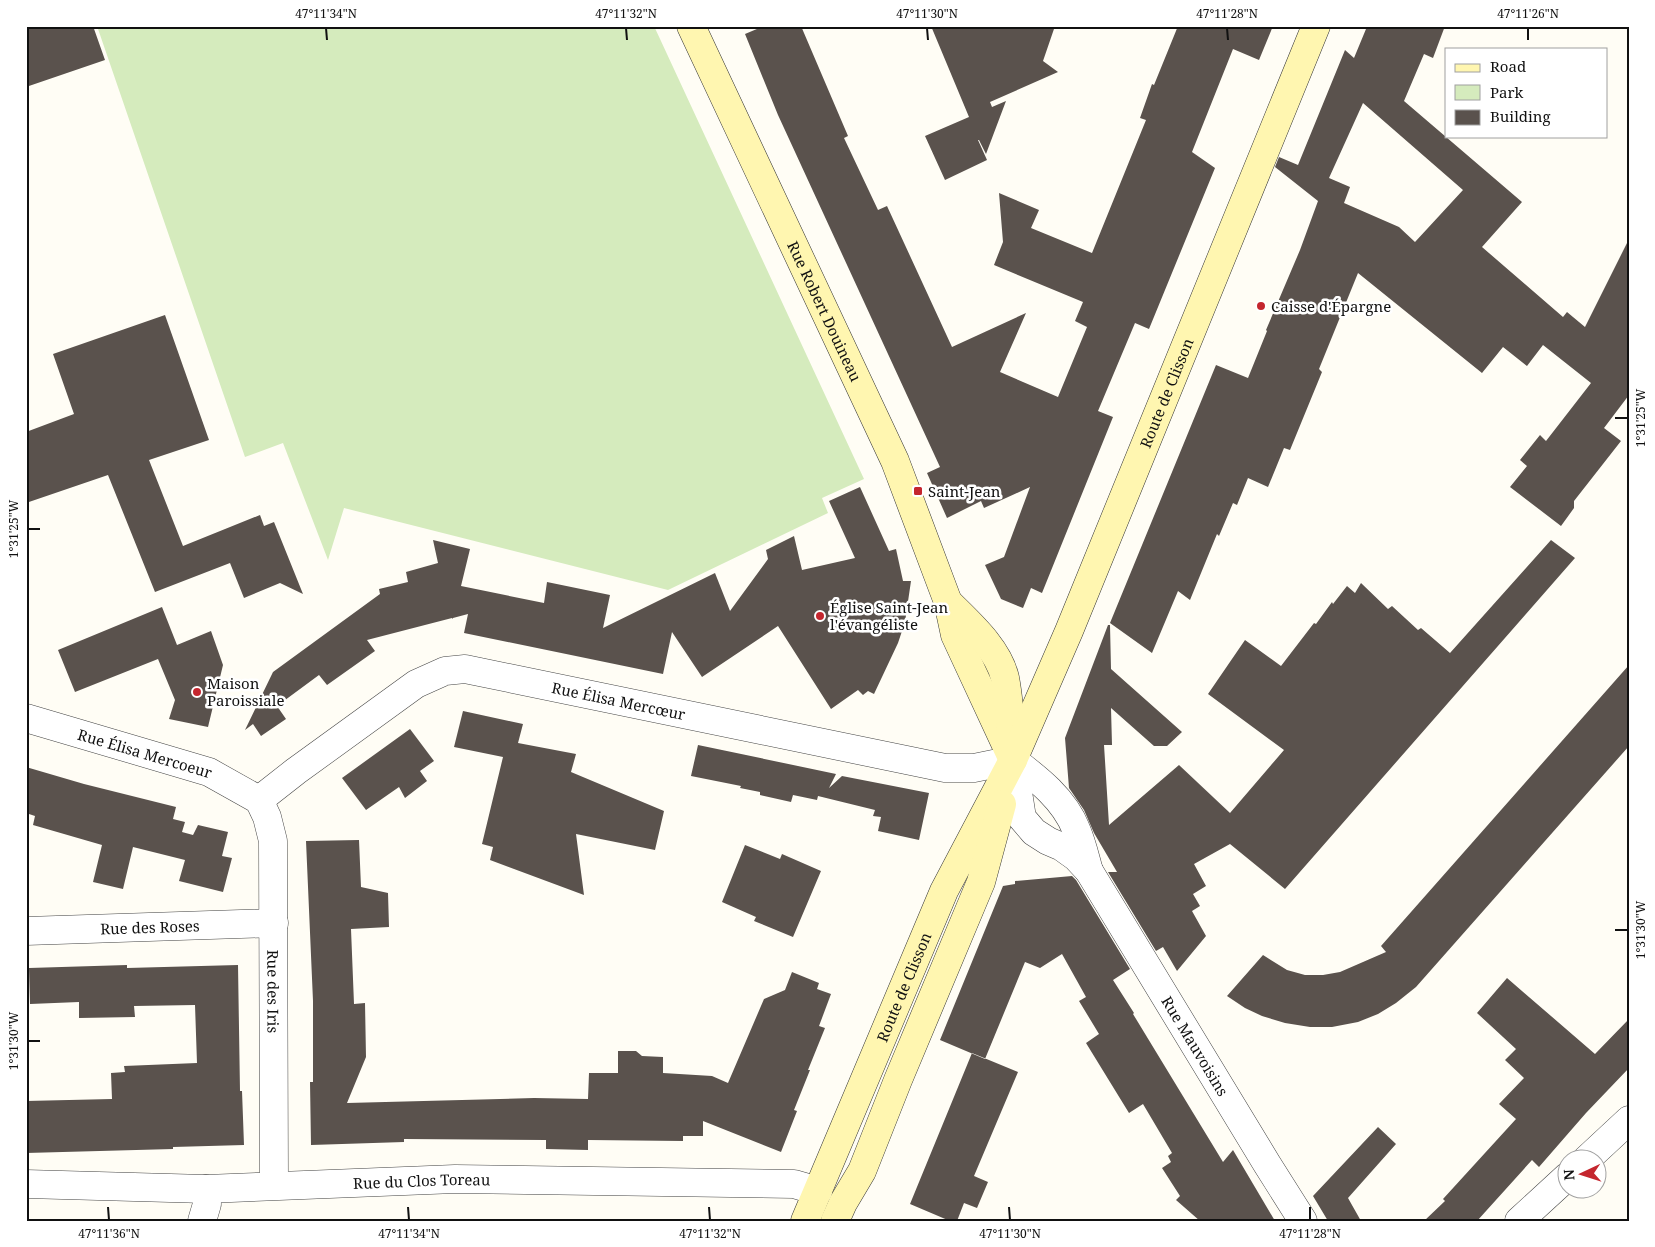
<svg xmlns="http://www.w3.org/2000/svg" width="1655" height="1247" font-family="'Noto Serif',serif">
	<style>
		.green { fill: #d5ebbd }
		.building { fill: #5a524d; fill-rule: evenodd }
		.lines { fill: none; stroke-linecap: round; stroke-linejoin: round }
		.street-casing { stroke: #444; stroke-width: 29 }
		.secondary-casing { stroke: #333; stroke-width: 29 }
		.street { stroke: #fff; stroke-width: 28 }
		.secondary { stroke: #fff6b0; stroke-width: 28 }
		.ticks { fill: none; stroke: #111; stroke-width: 2 }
		.poi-dot { fill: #c4262e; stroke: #fff; stroke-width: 2 }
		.labels { text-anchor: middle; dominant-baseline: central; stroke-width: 5; stroke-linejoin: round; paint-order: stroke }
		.poi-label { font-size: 15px; fill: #111; stroke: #fff; text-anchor: start }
		.street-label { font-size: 15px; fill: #111; stroke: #fff }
		.neatline { fill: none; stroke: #111; stroke-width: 2 }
		.ticks-label { font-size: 12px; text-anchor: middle; fill: #111 }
	</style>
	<rect width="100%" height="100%" fill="#fffdf5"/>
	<path class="green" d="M 97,26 L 654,26 L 864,479 L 822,498 L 828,513 L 668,590 L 344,508 L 328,560 L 283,443 L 245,457 Z"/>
	<path class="building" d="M 26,26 L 93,26 L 105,60 L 26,87 Z
		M 764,26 L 801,26 L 848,136 L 844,138 L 878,210 L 887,206 L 952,347 L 1026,313 L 1000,372 L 1058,397 L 1087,327 L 1075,321 L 1083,302 L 994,265 L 1003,242 L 999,193 L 1039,210 L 1031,228 L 1092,253 L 1146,120 L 1140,118 L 1152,84 L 1154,85 L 1178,26 L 1273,26 L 1259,60 L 1233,49 L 1192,152 L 1215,168 L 1149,329 L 1135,323 L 1098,411 L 1113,417 L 1042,593 L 1031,588 L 1023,608 L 1001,599 L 985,565 L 1004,557 L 1030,487 L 984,508 L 981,501 L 947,518 L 927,473 L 940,467 L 778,115 L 745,34 Z
		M 931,26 L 1055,26 L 1043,61 L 1058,72 L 990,102 L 992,107 L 1006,101 L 986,154 L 979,140 L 978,140 L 987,160 L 945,180 L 925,136 L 969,117 Z
		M 1359,26 L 1445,26 L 1433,58 L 1424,54 L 1404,101 L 1522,202 L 1482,247 L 1563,317 L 1567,312 L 1585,327 L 1629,239 L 1629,395 L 1604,428 L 1621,441 L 1574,501 L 1574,508 L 1561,526 L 1510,487 L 1527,466 L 1520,460 L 1540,435 L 1546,441 L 1591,383 L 1543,345 L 1527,366 L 1503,347 L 1482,373 L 1358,273 L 1319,369 L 1322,372 L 1290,450 L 1284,448 L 1268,487 L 1248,478 L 1237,505 L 1233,503 L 1219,536 L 1217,534 L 1190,600 L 1178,591 L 1152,653 L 1110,623 L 1216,365 L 1248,378 L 1267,331 L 1266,330 L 1300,250 L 1318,201 L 1275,167 L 1279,157 L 1298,165 L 1345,50 L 1354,58 L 1366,29 ZM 1363,103 L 1463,190 L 1415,242 L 1399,227 L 1344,203 L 1350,187 L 1329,178 Z
		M 165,315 L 209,440 L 149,460 L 183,546 L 260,515 L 264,526 L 274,522 L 303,594 L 280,583 L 244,598 L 230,563 L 155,592 L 108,475 L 26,503 L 26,432 L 74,414 L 53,354 Z
		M 860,487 L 889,551 L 896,549 L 903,581 L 911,581 L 905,622 L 898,643 L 874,694 L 868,691 L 863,695 L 858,690 L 831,709 L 778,626 L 702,677 L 672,632 L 663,674 L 464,633 L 468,614 L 453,618 L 452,619 L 452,618 L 367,640 L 375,651 L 327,685 L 319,675 L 277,706 L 286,719 L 261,736 L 253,724 L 245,730 L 273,672 L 380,594 L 379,589 L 408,582 L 406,572 L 438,563 L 433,540 L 470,549 L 461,586 L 544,603 L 547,582 L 610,595 L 603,628 L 715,573 L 730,611 L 768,559 L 766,550 L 794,536 L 802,570 L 855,558 L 829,501 Z
		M 1551,540 L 1575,558 L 1285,889 L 1230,844 L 1194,864 L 1206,886 L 1193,894 L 1200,906 L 1192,911 L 1206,936 L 1177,971 L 1163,947 L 1156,951 L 1108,872 L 1117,872 L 1094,833 L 1084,810 L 1069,788 L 1065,738 L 1108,625 L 1110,625 L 1111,669 L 1182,732 L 1167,746 L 1154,746 L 1111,708 L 1112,745 L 1104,745 L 1109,825 L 1179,765 L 1230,813 L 1284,750 L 1208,694 L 1245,640 L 1281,666 L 1314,623 L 1316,624 L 1332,602 L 1333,604 L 1347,586 L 1355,593 L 1361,583 L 1388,609 L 1392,606 L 1418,630 L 1421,628 L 1450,653 Z
		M 162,607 L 177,645 L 211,631 L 223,665 L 208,727 L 169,719 L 175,700 L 158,659 L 75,692 L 58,650 Z
		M 1629,665 L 1629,746 L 1416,987 L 1396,1003 L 1378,1014 L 1358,1022 L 1332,1027 L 1310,1027 L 1285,1023 L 1262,1016 L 1245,1008 L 1227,996 L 1263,955 L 1287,970 L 1305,975 L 1323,975 L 1340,972 L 1386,952 L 1381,946 Z
		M 463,711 L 523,724 L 518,743 L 576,754 L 571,772 L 664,811 L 655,850 L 576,834 L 584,895 L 490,860 L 493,847 L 482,844 L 503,757 L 454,747 Z
		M 410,729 L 434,761 L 420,771 L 427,781 L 405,798 L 399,787 L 366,810 L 342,778 Z
		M 698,745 L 836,774 L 829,788 L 842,776 L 929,793 L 919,840 L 878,831 L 881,817 L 873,816 L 875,810 L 818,796 L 817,800 L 793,795 L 791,802 L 760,795 L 760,792 L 740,788 L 741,786 L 691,776 Z
		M 26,767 L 84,784 L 176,807 L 173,819 L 185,822 L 182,832 L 193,835 L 198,825 L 228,832 L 222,856 L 232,858 L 223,892 L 179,881 L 185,860 L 133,847 L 123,889 L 93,882 L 102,845 L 33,825 L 35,816 L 26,813 Z
		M 359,840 L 361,887 L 388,893 L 389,927 L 351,929 L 354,1004 L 365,1003 L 366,1057 L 347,1103 L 534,1098 L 588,1099 L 589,1073 L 618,1073 L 618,1051 L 636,1051 L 642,1056 L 663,1057 L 663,1073 L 712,1076 L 728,1083 L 764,999 L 785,990 L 792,972 L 819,983 L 817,989 L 831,994 L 819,1026 L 825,1028 L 808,1070 L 810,1070 L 794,1110 L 797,1111 L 781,1152 L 703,1121 L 703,1136 L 683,1136 L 683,1141 L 588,1140 L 588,1150 L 546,1149 L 546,1140 L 404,1139 L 404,1142 L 311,1145 L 310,1082 L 313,1082 L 313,1001 L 306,841 Z
		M 745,845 L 780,859 L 782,854 L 821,871 L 793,937 L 754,921 L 756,917 L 722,902 Z
		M 1072,876 L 1076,880 L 1130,969 L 1113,980 L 1134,1013 L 1133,1014 L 1223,1162 L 1233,1150 L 1275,1221 L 1200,1221 L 1176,1200 L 1180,1196 L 1162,1168 L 1171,1162 L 1168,1156 L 1172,1153 L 1143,1104 L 1129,1113 L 1086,1043 L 1099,1034 L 1079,1001 L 1086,997 L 1062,954 L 1040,968 L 1025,962 L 985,1059 L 940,1040 L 1003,886 L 1015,884 L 1015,881 Z
		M 127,965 L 127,968 L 238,965 L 240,1091 L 242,1091 L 244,1145 L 173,1147 L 173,1149 L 26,1153 L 26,1101 L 112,1099 L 111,1073 L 125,1072 L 124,1066 L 197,1063 L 195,1005 L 134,1006 L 135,1017 L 79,1018 L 79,1002 L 30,1004 L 29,968 Z
		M 1507,978 L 1595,1054 L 1629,1019 L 1629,1068 L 1586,1113 L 1539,1167 L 1532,1160 L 1477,1221 L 1424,1221 L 1445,1201 L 1443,1199 L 1516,1119 L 1499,1104 L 1524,1078 L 1505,1060 L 1516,1049 L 1477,1013 Z
		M 972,1053 L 1018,1072 L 974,1176 L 988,1182 L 977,1208 L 964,1203 L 957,1221 L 950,1221 L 910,1204 Z
		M 1378,1127 L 1396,1144 L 1348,1198 L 1361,1221 L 1328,1221 L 1313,1196 Z"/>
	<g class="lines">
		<defs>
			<g id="street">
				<path id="s1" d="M 26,718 L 209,772 L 259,800"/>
				<path id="s2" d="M 1013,760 L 1022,818 L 1034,832 L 1048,841 L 1062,847 L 1076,857 L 1089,871 L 1267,1164 L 1303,1221"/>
				<path d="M 1013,760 C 1038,779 1064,799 1076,829 C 1082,843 1085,857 1089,871"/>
				<path id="s3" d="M 259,800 L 296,771 L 416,684 L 445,671 L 465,669 L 945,768 L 974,768 L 1013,760"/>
				<path id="s4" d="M 259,800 L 267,817 L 273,841 L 274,1185"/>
				<path id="s5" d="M 26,931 L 274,923"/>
				<path d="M 1586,1160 L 1629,1120"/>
				<path id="s6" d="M 26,1184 L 206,1189 L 455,1179 L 794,1184 L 818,1191"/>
				<path d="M 202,1221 L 207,1204 L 206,1189"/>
				<path d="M 1519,1221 L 1568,1176"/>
			</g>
			<g id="secondary">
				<path id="s7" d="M 691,26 L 895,461 L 948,602 L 955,635 L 1013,760"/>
				<path d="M 948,602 C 969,623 998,648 1005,678 C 1009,698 1010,720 1012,740"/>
				<path id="s8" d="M 805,1221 L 944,891 L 1013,760 L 1069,631 L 1316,26"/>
				<path d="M 835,1221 L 843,1203 L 862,1171 L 898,1080 L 981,882 L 1002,804"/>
			</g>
		</defs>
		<use href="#street" class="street-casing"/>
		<use href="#secondary" class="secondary-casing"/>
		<use href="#street" class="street"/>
		<use href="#secondary" class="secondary"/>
	</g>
	<path class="ticks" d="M 326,28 L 327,40M 626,28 L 627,40M 927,28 L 928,40M 1227,28 L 1228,40M 1528,28 L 1528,40M 1615,418 L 1628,418M 28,529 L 40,529M 1615,930 L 1628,930M 28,1041 L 40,1041M 108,1207 L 109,1220M 408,1207 L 409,1220M 709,1207 L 710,1220M 1009,1207 L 1010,1220M 1310,1207 L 1310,1220"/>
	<g class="poi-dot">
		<circle cx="1261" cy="306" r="5"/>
		<rect x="913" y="486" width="10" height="10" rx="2.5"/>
		<circle cx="820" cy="616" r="5"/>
		<circle cx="197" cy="692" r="5"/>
	</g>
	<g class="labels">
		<g class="poi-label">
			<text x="1271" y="306">Caisse d'Épargne</text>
			<text x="928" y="491">Saint-Jean</text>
			<text x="830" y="607">Église Saint-Jean<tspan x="830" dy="17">l'évangéliste</tspan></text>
			<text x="207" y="683">Maison<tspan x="207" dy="17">Paroissiale</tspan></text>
		</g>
		<g class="street-label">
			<text stroke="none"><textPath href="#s7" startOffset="315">Rue Robert Douineau</textPath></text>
			<text stroke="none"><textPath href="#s8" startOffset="904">Route de Clisson</textPath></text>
			<text stroke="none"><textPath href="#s3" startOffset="404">Rue Élisa Mercœur</textPath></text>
			<text stroke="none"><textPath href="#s1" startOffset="124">Rue Élisa Mercoeur</textPath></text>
			<text stroke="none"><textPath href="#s5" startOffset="124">Rue des Roses</textPath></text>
			<text stroke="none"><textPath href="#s8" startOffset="254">Route de Clisson</textPath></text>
			<text stroke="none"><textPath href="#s4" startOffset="194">Rue des Iris</textPath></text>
			<text stroke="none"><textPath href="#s2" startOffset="350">Rue Mauvoisins</textPath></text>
			<text stroke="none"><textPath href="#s6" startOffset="396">Rue du Clos Toreau</textPath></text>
		</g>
	</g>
	<rect width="1655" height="1247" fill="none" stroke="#ffffff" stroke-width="55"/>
	<rect x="1445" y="48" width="162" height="90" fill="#ffffff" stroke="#a0a0a0"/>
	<rect x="1455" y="64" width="25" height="8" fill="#fff6b0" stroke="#a0a0a0"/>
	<text x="1490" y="72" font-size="15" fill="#111111">Road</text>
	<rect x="1455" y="85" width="25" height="15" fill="#d5ebbd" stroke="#a0a0a0"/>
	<text x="1490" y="98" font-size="15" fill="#111111">Park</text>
	<rect x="1455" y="110" width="25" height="15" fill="#5a524d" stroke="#a0a0a0"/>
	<text x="1490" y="122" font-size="15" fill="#111111">Building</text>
	<g transform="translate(1582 1174) rotate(266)"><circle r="24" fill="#ffffff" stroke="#a0a0a0"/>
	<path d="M0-4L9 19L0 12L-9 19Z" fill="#c4262e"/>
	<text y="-8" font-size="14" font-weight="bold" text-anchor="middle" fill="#111111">N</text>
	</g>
	<rect x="28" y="28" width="1600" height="1192" class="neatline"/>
	<g class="ticks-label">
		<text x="326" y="18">47°11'34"N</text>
		<text x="626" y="18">47°11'32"N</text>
		<text x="927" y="18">47°11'30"N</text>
		<text x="1227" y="18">47°11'28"N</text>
		<text x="1528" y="18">47°11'26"N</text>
		<text transform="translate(1641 418) rotate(-90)" y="4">1°31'25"W</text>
		<text transform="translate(14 529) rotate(-90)" y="4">1°31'25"W</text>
		<text transform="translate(1641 930) rotate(-90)" y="4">1°31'30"W</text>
		<text transform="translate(14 1041) rotate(-90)" y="4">1°31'30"W</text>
		<text x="109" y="1238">47°11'36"N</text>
		<text x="409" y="1238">47°11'34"N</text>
		<text x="710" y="1238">47°11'32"N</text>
		<text x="1010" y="1238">47°11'30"N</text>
		<text x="1310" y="1238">47°11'28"N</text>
	</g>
</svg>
